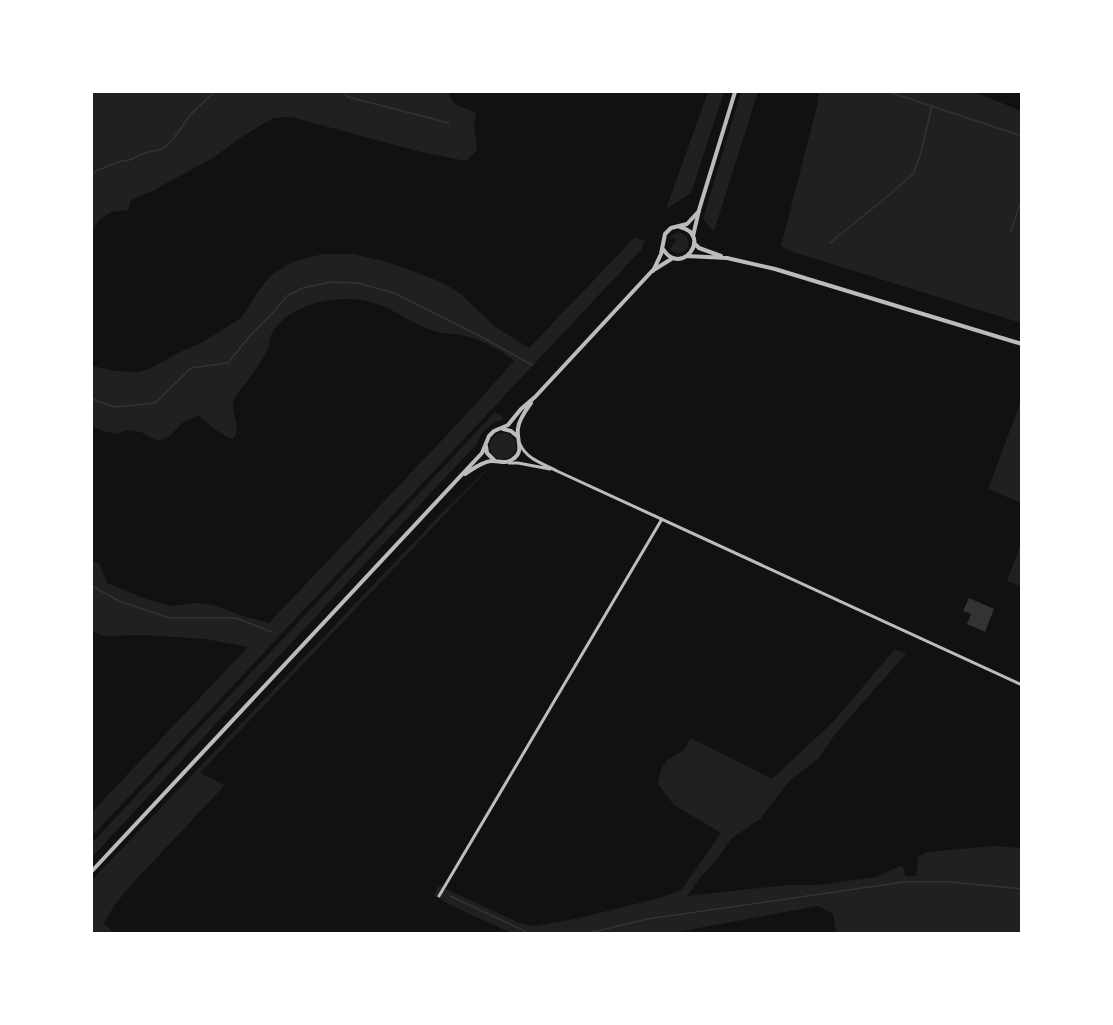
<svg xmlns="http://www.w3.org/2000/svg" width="1113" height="1025" font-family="Overpass,sans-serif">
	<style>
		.green { fill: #202020 }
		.water { fill: #333 }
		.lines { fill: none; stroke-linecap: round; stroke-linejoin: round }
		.stream { stroke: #333; stroke-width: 1.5 }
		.service { stroke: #bcbcbc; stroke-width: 1.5 }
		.minor { stroke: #bcbcbc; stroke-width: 3 }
		.tertiary { stroke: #bcbcbc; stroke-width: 4 }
	</style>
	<rect width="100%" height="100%" fill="#111"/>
	<path class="green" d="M 92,92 L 449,92 L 449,96 L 455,104 L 476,113 L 474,125 L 477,150 L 466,161 L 421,152 L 291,117 L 273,118 L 240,138 L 213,158 L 152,191 L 131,200 L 128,210 L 111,212 L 99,220 L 92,232 Z
		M 708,92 L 724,92 L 691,193 L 666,209 Z
		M 741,92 L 758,92 L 714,231 L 703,219 Z
		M 819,92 L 975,92 L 1021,111 L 1021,323 L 790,251 L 781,246 L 817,106 Z
		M 679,232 C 687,235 691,241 687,249 C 681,254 675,254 670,249 L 676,240 L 672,237 L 668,242 L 672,235 Z
		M 635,237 L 645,241 L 641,250 L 92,836 L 92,812 L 248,647 L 205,639 L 146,635 L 103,636 L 92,631 L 92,561 L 99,563 L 107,583 L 146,599 L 170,606 L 197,603 L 213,605 L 243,616 L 269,623 L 462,419 L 514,361 C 499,349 481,339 461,335 C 452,333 443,334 434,331 C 414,325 391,307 371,302 C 339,294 291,302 272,333 C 269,338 270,345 267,350 C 261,364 251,376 242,388 C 239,391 235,396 234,399 C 229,413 243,427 233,439 C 219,434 209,425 198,415 L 182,423 L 170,436 L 158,441 L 141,432 L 127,430 L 117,434 L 102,431 L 92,426 L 92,366 L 117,371 L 139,372 L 151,368 L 180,352 L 203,342 L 241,318 L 261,287 L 273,274 L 292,262 L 323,254 L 353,254 L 387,262 L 426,276 L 443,283 L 461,294 L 494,326 L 529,348 Z
		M 1021,401 L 1021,503 L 988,489 Z
		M 495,412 L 503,417 L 503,419 L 492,424 L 486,429 L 481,434 L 477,444 L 440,483 L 92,857 L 92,843 Z
		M490 446a13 13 0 1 1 26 0a13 13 0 1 1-26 0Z
		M 485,471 L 508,471 L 486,471 L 200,773 L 224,785 L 519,923 L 534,926 L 575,919 L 663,897 L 682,889 L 721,833 L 674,805 L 658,784 L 661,769 L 668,759 L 683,751 L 691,738 L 772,779 L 832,723 L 895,649 L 906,654 L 836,733 L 818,759 L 790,780 L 760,819 L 731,839 L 717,859 L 699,879 L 687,896 L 788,885 L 817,885 L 877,877 L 900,866 L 904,869 L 905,876 L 916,876 L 918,857 L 927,852 L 994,846 L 1021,848 L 1021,933 L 836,933 L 833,914 L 818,906 L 672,933 L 511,933 L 448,904 L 434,895 L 439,886 L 225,785 L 128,888 L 114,906 L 104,923 L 113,933 L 92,933 L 92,880 L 439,516 Z
		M 1021,543 L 1021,586 L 1007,581 Z"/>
	<path class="water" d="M 969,598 L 994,609 L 985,632 L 967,624 L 971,614 L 963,611 Z"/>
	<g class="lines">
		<path class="stream" d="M 342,92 L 348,97 L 449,123
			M 889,92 L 1022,136
			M 92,176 L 96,171 L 121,161 L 129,160 L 145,153 L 162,149 L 173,139 L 191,114 L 214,92
			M 1011,232 L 1022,198
			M 830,243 L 889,195 L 913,174 L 920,156 L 932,106
			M 92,399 L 115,407 L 155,403 L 191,368 L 228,363 L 249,337 L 268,318 L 287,296 L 303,288 L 330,282 L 357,283 L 394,293 L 480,336 L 532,365
			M 92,586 L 121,602 L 170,618 L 236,618 L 272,632
			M 450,896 L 529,933
			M 585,934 L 647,919 L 904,882 L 950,882 L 1022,889"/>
		<path class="service" d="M 92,933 L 92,934"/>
		<path class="minor" d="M 520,444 C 526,459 544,464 557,471 L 1022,685
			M 509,463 L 518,463 L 550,469
			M 439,896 L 662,519"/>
		<path class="tertiary" d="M 693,236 L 699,210 L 735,92
			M 694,243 L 699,248 L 721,256
			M 663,249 C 681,278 713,235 680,227
			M 687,256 L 727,258 L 775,269 L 1022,344
			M 653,271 L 661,254 L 665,234 L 671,228 L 687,224 L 699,211
			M 503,429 L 511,431 L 517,436
			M 486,446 L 487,453 L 495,461
			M 465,474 C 473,469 481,462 491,461 C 499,460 505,465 513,459 C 525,451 516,440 518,428 C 519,419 526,410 531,403
			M 92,871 L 482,453 L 489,436 L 494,431 L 508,425 L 521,409 L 535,397 L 652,271 L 673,258"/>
	</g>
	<rect width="1113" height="1025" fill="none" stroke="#ffffff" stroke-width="186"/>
</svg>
